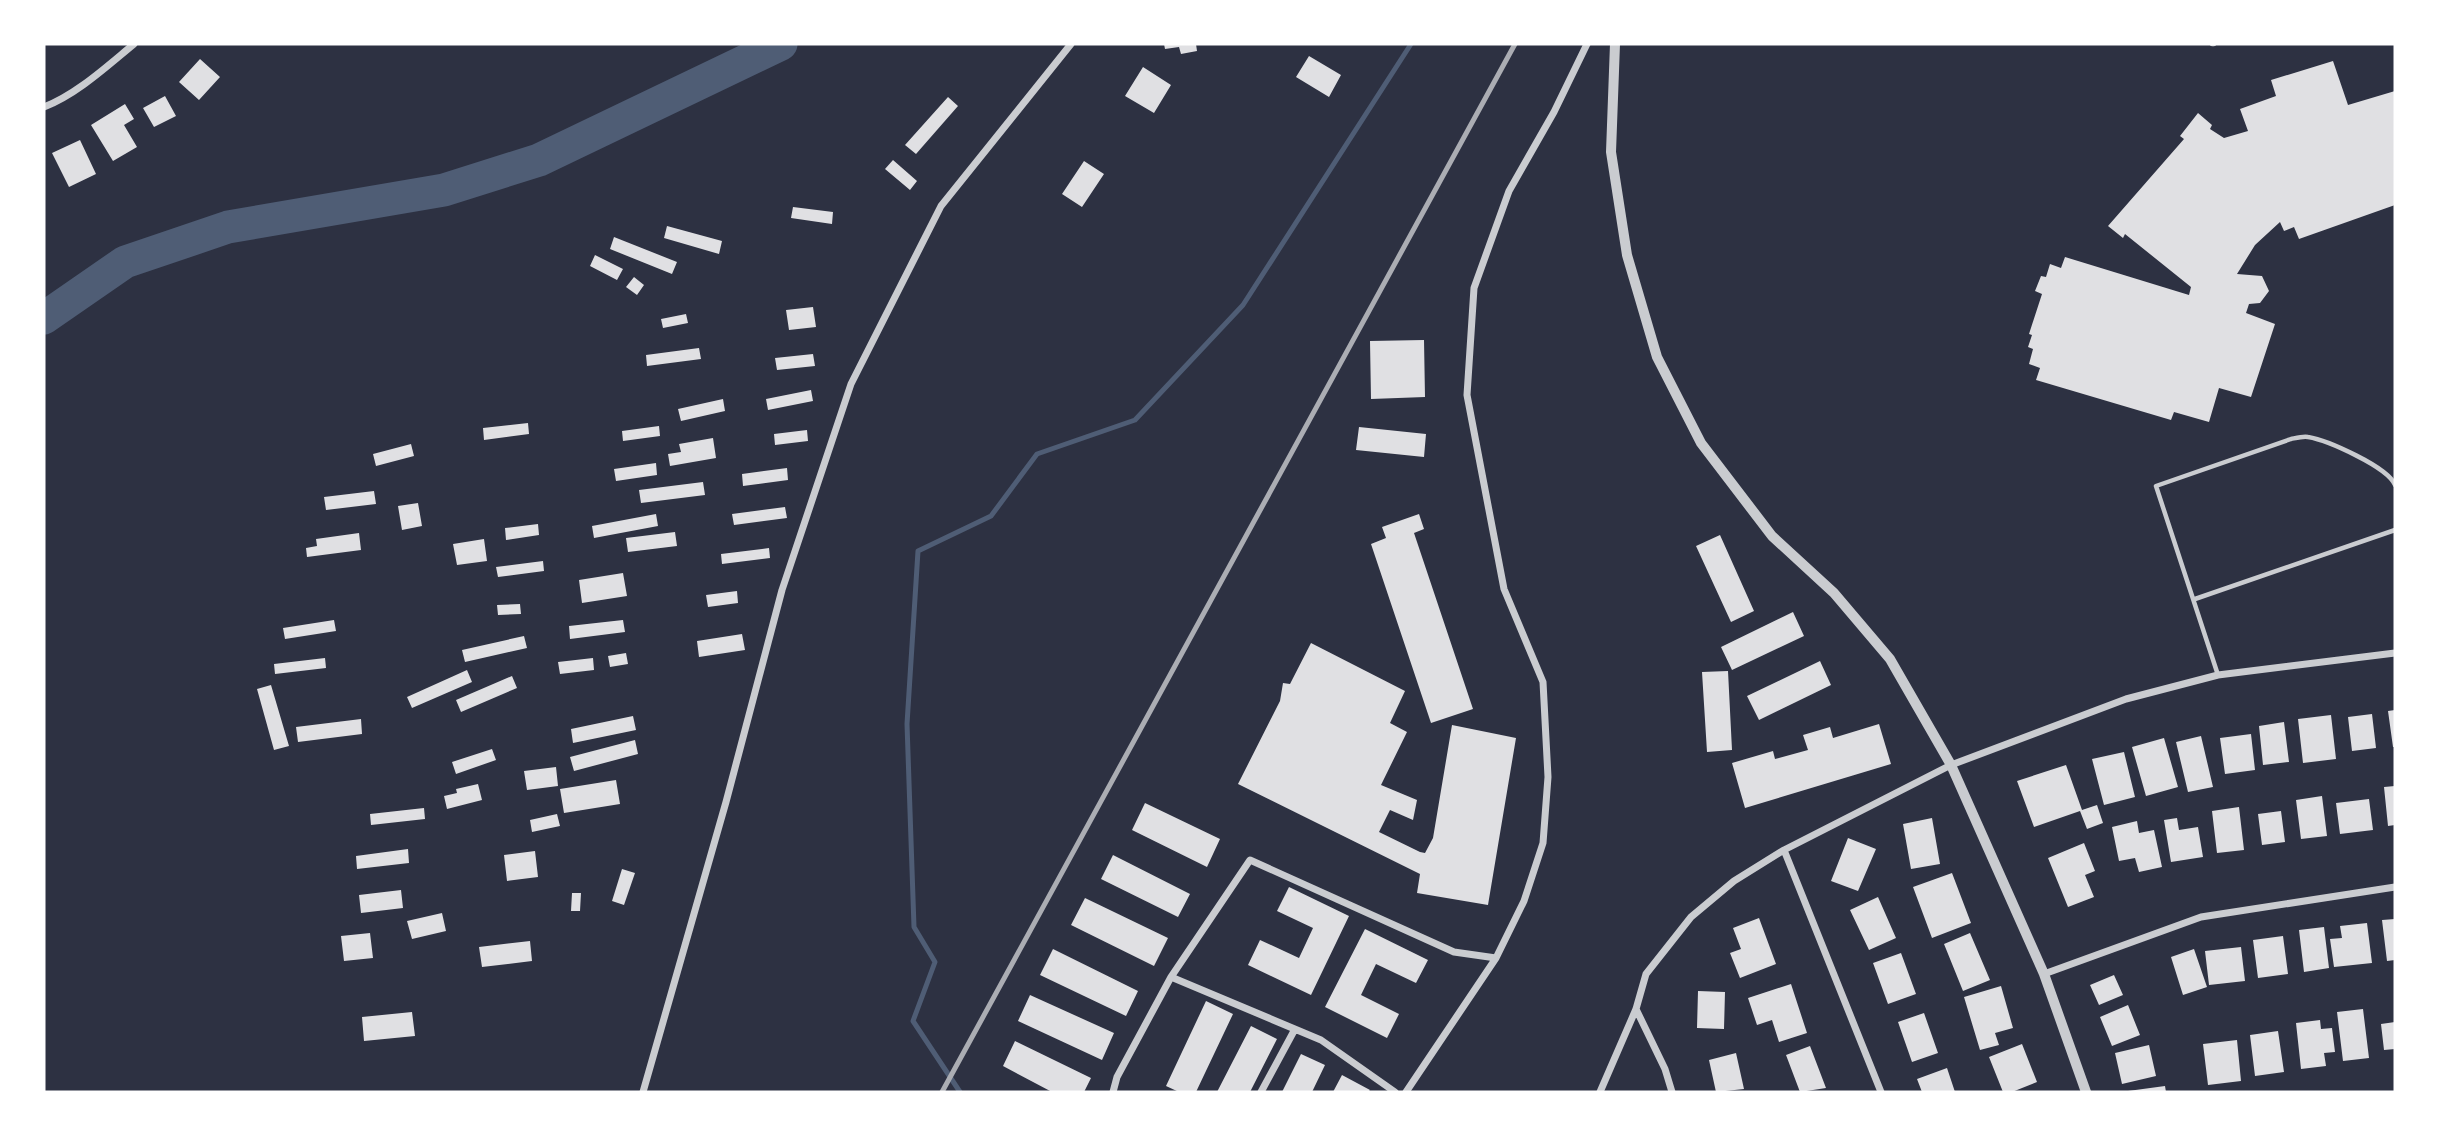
<svg xmlns="http://www.w3.org/2000/svg" width="2439" height="1136" font-family="'Exo 2',sans-serif">
	<style>
		.lines { fill: none; stroke-linecap: round; stroke-linejoin: round }
		.stream { stroke: #4f5d75; stroke-width: 5 }
		.river { stroke: #4f5d75; stroke-width: 33 }
		.building { fill: #e0e0e3 }
		.service { stroke: #caccd0; stroke-width: 4.5 }
		.minor { stroke: #caccd0; stroke-width: 7 }
		.tertiary { stroke: #caccd0; stroke-width: 10 }
		.rail { stroke: #abadb3; stroke-width: 5 }
	</style>
	<rect width="100%" height="100%" fill="#2d3142"/>
	<g class="lines">
		<path class="stream" d="M 960,1092 L 913,1021 L 935,962 L 914,927 L 907,724 L 918,551 L 991,516 L 1037,454 L 1135,420 L 1243,305 L 1411,44"/>
		<path class="river" d="M 44,318 L 125,262 L 228,227 L 444,190 L 539,160 L 781,44"/>
	</g>
	<path class="building" d="M 1164,44 L 1196,44 L 1197,51 L 1181,54 L 1179,47 L 1165,49 Z
		M 1309,56 L 1341,75 L 1329,97 L 1296,77 Z
		M 200,59 L 220,77 L 199,100 L 179,82 Z
		M 2333,61 L 2348,105 L 2395,91 L 2395,205 L 2299,239 L 2294,227 L 2284,231 L 2280,222 L 2255,245 L 2237,274 L 2262,276 L 2269,291 L 2260,303 L 2249,304 L 2246,313 L 2275,324 L 2251,397 L 2219,388 L 2209,422 L 2174,412 L 2171,420 L 2036,380 L 2040,368 L 2029,364 L 2033,349 L 2028,347 L 2032,335 L 2029,334 L 2042,294 L 2035,291 L 2041,276 L 2046,277 L 2050,264 L 2061,268 L 2065,257 L 2189,295 L 2191,287 L 2125,234 L 2123,238 L 2108,226 L 2184,139 L 2180,136 L 2198,113 L 2212,125 L 2210,129 L 2224,138 L 2248,131 L 2240,109 L 2276,96 L 2271,80 Z
		M 1143,67 L 1171,85 L 1154,113 L 1125,96 Z
		M 165,96 L 176,116 L 154,127 L 143,108 Z
		M 948,97 L 958,106 L 916,154 L 905,145 Z
		M 125,104 L 134,119 L 124,125 L 137,147 L 113,161 L 91,125 Z
		M 80,140 L 96,174 L 69,187 L 52,153 Z
		M 893,160 L 917,181 L 910,190 L 885,169 Z
		M 1084,161 L 1104,174 L 1082,207 L 1062,194 Z
		M 793,207 L 833,212 L 832,224 L 791,218 Z
		M 667,226 L 722,241 L 719,254 L 664,238 Z
		M 614,237 L 677,262 L 672,274 L 610,249 Z
		M 595,255 L 623,269 L 617,280 L 590,266 Z
		M 634,277 L 644,285 L 637,295 L 626,287 Z
		M 813,307 L 816,327 L 789,330 L 786,310 Z
		M 686,314 L 688,323 L 663,328 L 661,319 Z
		M 1424,340 L 1425,397 L 1371,399 L 1370,341 Z
		M 699,348 L 701,359 L 647,366 L 646,355 Z
		M 813,354 L 815,366 L 777,370 L 775,358 Z
		M 811,390 L 813,401 L 768,410 L 766,399 Z
		M 723,399 L 725,411 L 681,421 L 678,409 Z
		M 528,423 L 529,434 L 484,440 L 483,428 Z
		M 659,426 L 660,436 L 623,441 L 622,431 Z
		M 1359,427 L 1426,434 L 1424,457 L 1356,450 Z
		M 807,430 L 808,441 L 775,445 L 774,434 Z
		M 713,438 L 716,458 L 670,466 L 668,454 L 681,452 L 679,444 Z
		M 411,444 L 414,456 L 376,466 L 373,454 Z
		M 656,463 L 657,475 L 616,481 L 614,469 Z
		M 787,468 L 788,480 L 743,486 L 742,474 Z
		M 703,482 L 705,495 L 641,503 L 639,490 Z
		M 374,491 L 376,504 L 326,510 L 324,497 Z
		M 418,503 L 422,526 L 402,530 L 398,506 Z
		M 785,507 L 787,518 L 734,525 L 732,514 Z
		M 656,514 L 658,526 L 594,538 L 592,526 Z
		M 1419,514 L 1424,529 L 1414,533 L 1473,709 L 1431,723 L 1371,544 L 1386,538 L 1382,527 Z
		M 538,524 L 539,535 L 506,540 L 505,528 Z
		M 675,532 L 677,546 L 628,552 L 626,538 Z
		M 359,533 L 361,550 L 307,557 L 306,548 L 317,546 L 316,539 Z
		M 1720,535 L 1754,611 L 1731,622 L 1696,546 Z
		M 484,539 L 487,561 L 457,565 L 453,544 Z
		M 769,548 L 770,558 L 722,564 L 721,554 Z
		M 543,561 L 544,571 L 498,577 L 496,567 Z
		M 623,573 L 627,596 L 582,603 L 579,580 Z
		M 737,591 L 738,603 L 708,607 L 706,595 Z
		M 520,604 L 521,614 L 498,615 L 497,605 Z
		M 1793,612 L 1804,636 L 1732,670 L 1721,647 Z
		M 334,620 L 336,631 L 285,639 L 283,628 Z
		M 623,620 L 625,632 L 570,639 L 569,626 Z
		M 742,634 L 745,650 L 699,657 L 697,641 Z
		M 524,636 L 527,648 L 465,662 L 462,650 Z
		M 1311,643 L 1405,691 L 1390,723 L 1407,732 L 1381,785 L 1417,800 L 1413,820 L 1390,810 L 1379,832 L 1420,852 L 1425,853 L 1433,838 L 1452,725 L 1516,738 L 1488,905 L 1417,893 L 1420,874 L 1238,784 L 1280,701 L 1283,683 L 1290,684 Z
		M 626,653 L 628,664 L 610,667 L 608,656 Z
		M 325,658 L 326,668 L 275,674 L 274,664 Z
		M 593,658 L 594,670 L 560,674 L 558,662 Z
		M 1820,661 L 1831,685 L 1759,720 L 1747,696 Z
		M 467,670 L 472,682 L 412,708 L 407,697 Z
		M 1728,671 L 1732,750 L 1707,752 L 1702,672 Z
		M 512,676 L 517,688 L 461,712 L 456,700 Z
		M 271,685 L 289,746 L 274,750 L 257,689 Z
		M 2395,710 L 2395,747 L 2393,747 L 2388,711 Z
		M 2372,714 L 2376,748 L 2352,751 L 2348,717 Z
		M 2331,715 L 2336,759 L 2303,763 L 2298,719 Z
		M 633,716 L 636,730 L 573,743 L 571,729 Z
		M 361,719 L 362,734 L 298,742 L 296,727 Z
		M 2284,722 L 2289,762 L 2263,765 L 2259,726 Z
		M 1879,724 L 1891,764 L 1745,808 L 1732,763 L 1773,751 L 1775,759 L 1808,750 L 1803,735 L 1830,727 L 1833,738 Z
		M 2251,734 L 2255,770 L 2225,774 L 2220,738 Z
		M 2201,736 L 2213,787 L 2188,792 L 2176,742 Z
		M 2164,738 L 2178,787 L 2146,796 L 2132,747 Z
		M 635,740 L 638,754 L 574,771 L 570,757 Z
		M 492,749 L 496,760 L 456,774 L 452,762 Z
		M 2124,752 L 2135,797 L 2104,805 L 2092,759 Z
		M 2066,765 L 2082,810 L 2097,805 L 2103,823 L 2087,829 L 2080,811 L 2034,827 L 2017,781 Z
		M 556,767 L 558,786 L 527,790 L 524,771 Z
		M 616,780 L 620,804 L 564,813 L 560,789 Z
		M 478,784 L 482,800 L 447,809 L 444,796 L 457,793 L 456,789 Z
		M 2395,786 L 2395,825 L 2388,826 L 2384,787 Z
		M 2322,796 L 2327,836 L 2301,839 L 2296,800 Z
		M 2369,799 L 2373,830 L 2340,834 L 2336,803 Z
		M 1145,803 L 1220,839 L 1207,867 L 1132,830 Z
		M 2239,807 L 2244,850 L 2217,853 L 2212,811 Z
		M 424,808 L 425,819 L 371,825 L 370,814 Z
		M 2281,811 L 2285,842 L 2262,845 L 2258,814 Z
		M 557,814 L 560,826 L 532,832 L 530,820 Z
		M 1932,818 L 1940,864 L 1911,869 L 1903,824 Z
		M 2177,818 L 2179,830 L 2198,827 L 2203,857 L 2171,862 L 2164,820 Z
		M 2137,821 L 2139,833 L 2154,830 L 2162,867 L 2139,872 L 2135,858 L 2119,861 L 2112,827 Z
		M 1848,838 L 1876,849 L 1858,891 L 1831,881 Z
		M 2084,843 L 2095,871 L 2085,875 L 2094,897 L 2068,907 L 2048,858 Z
		M 408,849 L 409,863 L 357,869 L 356,856 Z
		M 535,851 L 538,877 L 507,881 L 504,855 Z
		M 1113,855 L 1190,894 L 1178,917 L 1101,879 Z
		M 622,869 L 635,873 L 624,905 L 612,901 Z
		M 1952,873 L 1971,923 L 1932,938 L 1913,887 Z
		M 1289,887 L 1349,916 L 1311,995 L 1248,965 L 1260,940 L 1299,958 L 1313,928 L 1277,911 Z
		M 401,890 L 403,908 L 361,913 L 359,895 Z
		M 572,893 L 581,893 L 580,911 L 571,911 Z
		M 1878,897 L 1896,938 L 1869,950 L 1850,910 Z
		M 1085,898 L 1168,938 L 1154,966 L 1071,925 Z
		M 442,913 L 446,931 L 412,939 L 407,921 Z
		M 1759,918 L 1776,964 L 1740,978 L 1730,953 L 1741,949 L 1733,928 Z
		M 2395,919 L 2395,960 L 2387,961 L 2382,920 Z
		M 2367,923 L 2372,963 L 2334,967 L 2330,939 L 2342,938 L 2340,926 Z
		M 2324,927 L 2329,968 L 2304,972 L 2299,930 Z
		M 1365,929 L 1428,960 L 1416,983 L 1376,964 L 1361,995 L 1399,1014 L 1387,1038 L 1325,1007 Z
		M 370,933 L 373,958 L 344,961 L 341,936 Z
		M 1970,933 L 1990,980 L 1963,991 L 1944,944 Z
		M 2283,936 L 2288,974 L 2258,978 L 2253,940 Z
		M 530,941 L 532,961 L 482,967 L 479,947 Z
		M 2241,947 L 2245,981 L 2209,985 L 2205,951 Z
		M 1053,949 L 1138,991 L 1126,1016 L 1040,975 Z
		M 2194,949 L 2207,987 L 2183,995 L 2171,957 Z
		M 1901,953 L 1916,994 L 1888,1004 L 1873,963 Z
		M 2114,975 L 2123,995 L 2099,1005 L 2090,985 Z
		M 1791,984 L 1807,1033 L 1779,1042 L 1772,1020 L 1757,1025 L 1748,998 Z
		M 2001,986 L 2013,1028 L 1995,1033 L 1999,1045 L 1980,1050 L 1964,997 Z
		M 1698,991 L 1725,992 L 1724,1029 L 1697,1028 Z
		M 1030,995 L 1114,1033 L 1102,1060 L 1018,1021 Z
		M 1206,1001 L 1233,1014 L 1196,1092 L 1179,1092 L 1166,1086 Z
		M 2128,1005 L 2140,1035 L 2112,1046 L 2100,1017 Z
		M 2363,1009 L 2369,1058 L 2343,1061 L 2337,1012 Z
		M 412,1012 L 415,1036 L 364,1041 L 362,1017 Z
		M 1924,1013 L 1938,1053 L 1912,1062 L 1898,1022 Z
		M 2320,1020 L 2321,1029 L 2332,1028 L 2335,1052 L 2324,1053 L 2326,1066 L 2301,1069 L 2296,1023 Z
		M 2395,1022 L 2395,1049 L 2384,1050 L 2381,1024 Z
		M 1251,1026 L 1277,1039 L 1250,1092 L 1217,1092 Z
		M 2278,1031 L 2284,1072 L 2255,1076 L 2250,1035 Z
		M 2237,1040 L 2241,1081 L 2208,1085 L 2203,1044 Z
		M 1015,1041 L 1091,1078 L 1084,1092 L 1052,1092 L 1003,1066 Z
		M 2022,1044 L 2037,1082 L 2012,1092 L 2003,1092 L 1989,1057 Z
		M 2149,1045 L 2156,1076 L 2122,1084 L 2115,1053 Z
		M 1810,1046 L 1826,1088 L 1800,1092 L 1786,1055 Z
		M 1736,1053 L 1744,1089 L 1716,1092 L 1709,1060 Z
		M 1301,1054 L 1325,1065 L 1312,1092 L 1282,1092 Z
		M 1947,1068 L 1955,1092 L 1922,1092 L 1917,1079 Z
		M 1342,1075 L 1370,1090 L 1368,1092 L 1333,1092 Z
		M 2165,1086 L 2166,1092 L 2128,1092 L 2128,1091 Z"/>
	<g class="lines">
		<path class="service" d="M 2212,44 L 2214,44
			M 2195,599 L 2395,530
			M 2218,675 L 2156,486 L 2291,439 C 2296,438 2303,436 2308,437 C 2327,440 2388,467 2395,485"/>
		<path class="minor" d="M 44,107 C 77,94 106,67 134,44
			M 1784,850 L 1881,1092
			M 2044,974 L 2201,917 L 2395,887
			M 1171,977 L 1321,1040 L 1395,1092
			M 1636,1009 L 1665,1069 L 1672,1092
			M 643,1092 L 726,802 L 782,590 L 851,384 L 941,206 L 1071,44
			M 1113,1092 L 1117,1077 L 1171,977 L 1250,860 L 1454,952 L 1496,958
			M 1261,1092 L 1295,1029
			M 1406,1092 L 1496,958 L 1524,901 L 1543,843 L 1548,777 L 1543,682 L 1504,589 L 1467,395 L 1474,288 L 1509,191 L 1554,112 L 1587,44
			M 1600,1092 L 1636,1009 L 1646,974 L 1691,917 L 1734,881 L 1784,850 L 1951,765 L 2126,699 L 2218,675 L 2395,653"/>
		<path class="tertiary" d="M 1615,44 L 1611,152 L 1627,255 L 1657,357 L 1701,443 L 1772,536 L 1834,593 L 1890,659 L 1951,765 L 2044,974 L 2086,1092"/>
		<path class="rail" d="M 942,1092 L 1515,44"/>
	</g>
	<rect width="2439" height="1136" fill="none" stroke="#ffffff" stroke-width="91"/>
</svg>
